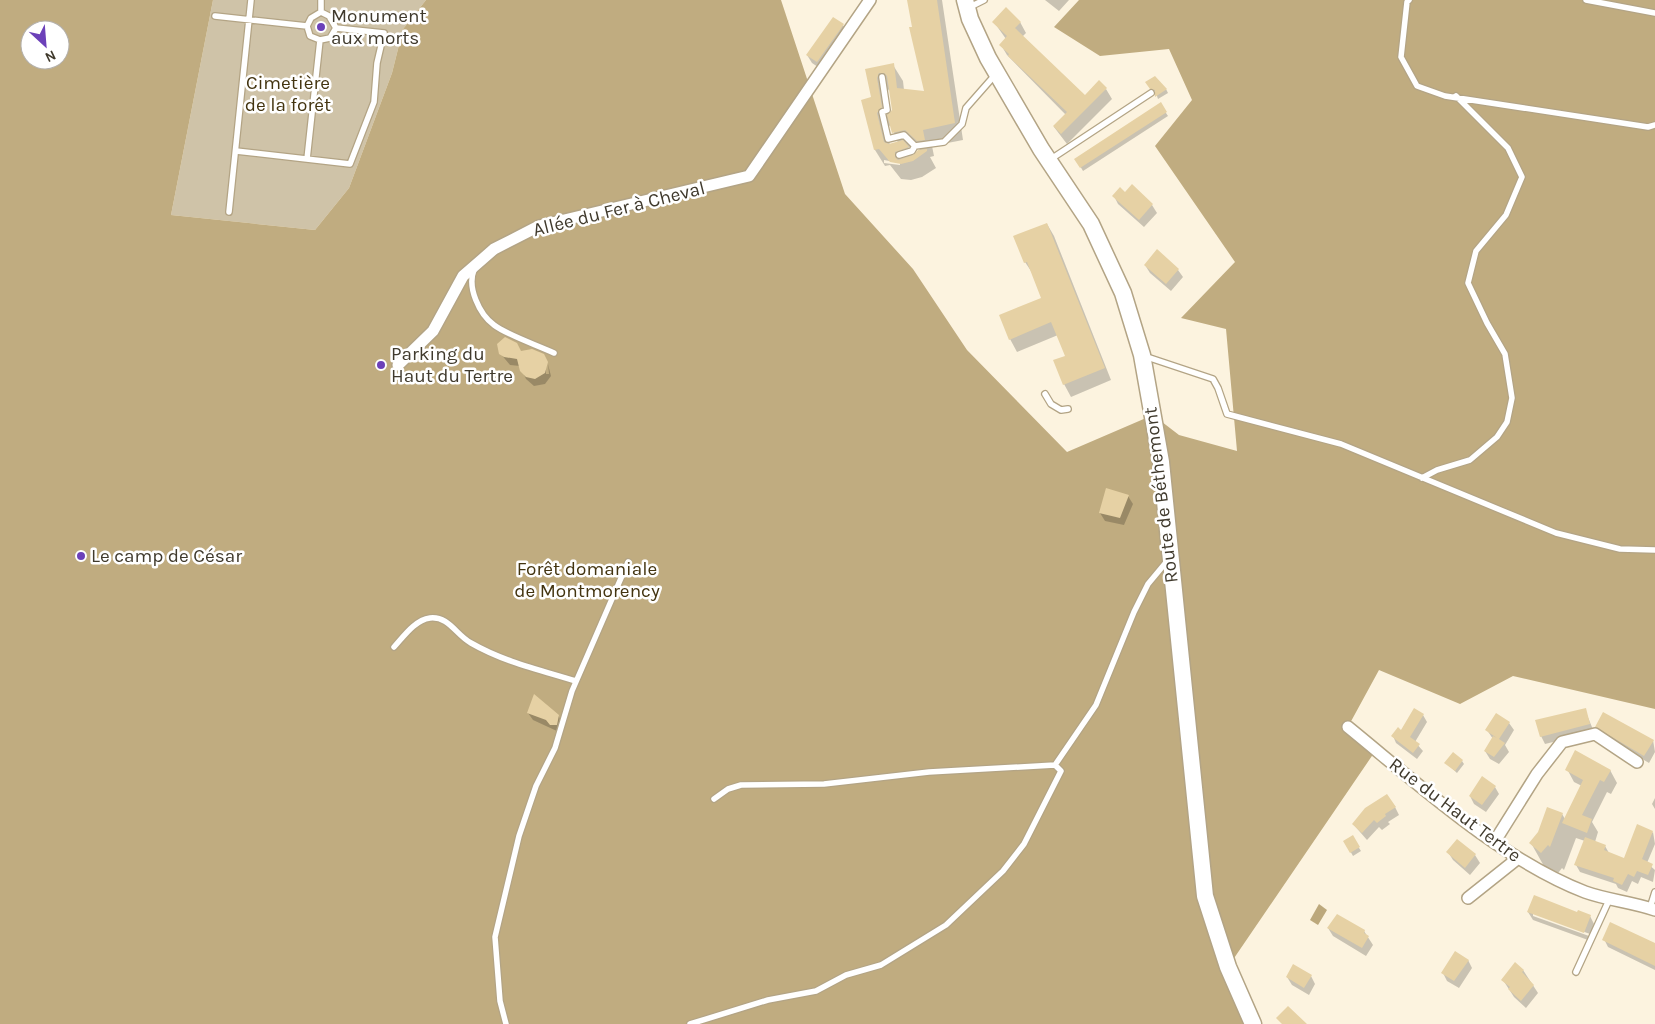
<svg xmlns="http://www.w3.org/2000/svg" width="1655" height="1024" font-family="Karla,sans-serif">
	<style>
		.green { fill: #cfc3a8 }
		.forest { fill: #c0ac80; fill-rule: evenodd }
		.water { fill: #bca87c }
		.shadow { fill: #0003; fill-rule: evenodd }
		.building { fill: #e6d1a4 }
		.lines { fill: none; stroke-linecap: round; stroke-linejoin: round }
		.lane-casing { stroke: #b3a485; stroke-width: 8 }
		.street-casing { stroke: #b3a485; stroke-width: 14 }
		.secondary-casing { stroke: #b3a485; stroke-width: 19 }
		.lane { stroke: #fff; stroke-width: 5.5 }
		.street { stroke: #fff; stroke-width: 11 }
		.secondary { stroke: #fff; stroke-width: 16 }
		.poi-dot { fill: #6c41b9; stroke: #fff; stroke-width: 2 }
		.labels { text-anchor: middle; dominant-baseline: central; stroke-width: 5; stroke-linejoin: round; paint-order: stroke }
		.poi-label { font-size: 19px; fill: #403a2d; stroke: #fff; text-anchor: start }
		.park-label { font-size: 19px; fill: #433410; stroke: #fff }
		.street-label { font-size: 19px; fill: #403a2d; stroke: #fff }
	</style>
	<rect width="100%" height="100%" fill="#fcf3df"/>
	<path class="green" d="M 213,0 L 426,0 L 403,29 L 392,73 L 349,188 L 315,230 L 171,215 Z"/>
	<path class="forest" d="M 0,0 L 213,0 L 171,215 L 315,230 L 349,188 L 392,73 L 403,29 L 426,0 L 781,0 L 845,194 L 913,269 L 967,350 L 1067,452 L 1153,415 L 1179,435 L 1237,451 L 1226,329 L 1181,318 L 1235,262 L 1155,146 L 1192,100 L 1169,49 L 1100,56 L 1054,27 L 1079,0 L 1655,0 L 1655,709 L 1513,676 L 1460,704 L 1379,670 L 1349,725 L 1376,750 L 1228,967 L 1255,1024 L 0,1024 ZM 30,30 L 60,30 L 60,60 L 30,60 Z"/>
	<path class="water" d="M 1319,904 L 1327,910 L 1318,925 L 1310,920 Z"/>
	<path class="shadow" d="M 908,0 L 942,0 L 963,140 L 932,146 L 934,156 L 930,157 L 936,168 L 922,177 L 911,180 L 901,179 L 890,165 L 885,166 L 875,150 L 862,101 L 873,98 L 866,70 L 893,65 L 903,81 L 904,90 L 925,93 ZM 890,87 L 893,110 L 889,115 L 886,95 ZM 891,124 L 898,143 L 890,145 L 886,130 ZM 915,146 L 920,150 L 914,157 L 908,148 ZM 884,160 L 900,163 L 900,165 L 884,163 Z
		M 1045,0 L 1069,0 L 1059,11 Z
		M 994,22 L 1020,22 L 1026,33 L 1022,37 L 1085,96 L 1106,89 L 1112,99 L 1067,144 L 1054,127 L 1066,115 L 1007,55 L 1001,45 L 1006,39 Z
		M 843,25 L 847,33 L 821,69 L 812,63 L 807,55 Z
		M 1147,83 L 1166,89 L 1168,93 L 1158,99 L 1156,93 Z
		M 1160,104 L 1168,116 L 1083,171 L 1076,159 Z
		M 1114,196 L 1152,205 L 1157,213 L 1144,227 L 1118,204 Z
		M 1047,224 L 1054,236 L 1111,380 L 1071,397 L 1064,384 L 1066,356 L 1058,335 L 1017,352 L 1010,339 L 1043,298 L 1033,274 L 1025,262 Z
		M 1145,265 L 1178,270 L 1183,277 L 1171,291 L 1150,273 Z
		M 521,352 L 546,360 L 546,374 L 549,374 L 548,364 L 551,376 L 545,384 L 534,386 L 526,379 L 520,366 L 510,365 L 500,353 Z
		M 1128,496 L 1133,504 L 1124,525 L 1105,521 L 1100,513 Z
		M 1414,710 L 1423,715 L 1427,722 L 1415,742 L 1423,751 L 1417,759 L 1396,743 L 1393,736 L 1401,731 Z
		M 1585,710 L 1594,732 L 1545,744 L 1541,736 Z
		M 528,713 L 558,715 L 562,723 L 559,732 L 533,720 Z
		M 1509,723 L 1514,730 L 1505,745 L 1509,752 L 1499,764 L 1490,759 L 1485,751 L 1493,739 L 1487,730 Z
		M 1596,727 L 1653,740 L 1655,752 L 1649,763 L 1601,734 Z
		M 1462,761 L 1464,764 L 1457,773 L 1446,763 Z
		M 1567,769 L 1610,770 L 1617,783 L 1611,794 L 1607,792 L 1592,822 L 1598,832 L 1595,842 L 1605,846 L 1609,853 L 1624,859 L 1653,832 L 1655,844 L 1647,863 L 1655,870 L 1653,882 L 1641,877 L 1638,884 L 1632,881 L 1627,892 L 1618,888 L 1616,884 L 1580,872 L 1576,865 L 1585,841 L 1576,838 L 1564,870 L 1562,868 L 1555,877 L 1545,868 L 1531,843 L 1562,814 L 1565,819 L 1582,786 L 1574,782 Z
		M 1495,787 L 1499,794 L 1486,812 L 1474,804 L 1470,796 Z
		M 1655,798 L 1655,809 L 1652,804 Z
		M 1395,807 L 1399,815 L 1388,822 L 1390,824 L 1382,830 L 1379,827 L 1367,840 L 1353,824 Z
		M 1352,837 L 1361,851 L 1353,856 L 1345,842 Z
		M 1448,852 L 1475,855 L 1480,863 L 1470,875 L 1453,860 Z
		M 1528,912 L 1578,914 L 1590,916 L 1594,924 L 1588,940 L 1533,920 ZM 1533,913 L 1590,934 L 1589,936 L 1533,916 Z
		M 1328,928 L 1364,931 L 1373,945 L 1366,956 L 1333,936 Z
		M 1604,939 L 1655,945 L 1655,970 L 1608,947 Z
		M 1468,960 L 1472,968 L 1459,988 L 1447,981 L 1443,973 Z
		M 1523,970 L 1538,993 L 1526,1008 L 1514,997 L 1503,980 Z
		M 1311,976 L 1315,984 L 1309,995 L 1292,985 L 1287,977 Z"/>
	<path class="building" d="M 907,0 L 937,0 L 955,123 L 923,130 L 925,140 L 917,141 L 905,130 L 892,133 L 887,115 L 892,110 L 887,76 L 884,73 L 879,73 L 877,78 L 882,107 L 877,113 L 884,142 L 889,144 L 903,140 L 909,147 L 895,152 L 895,157 L 898,160 L 913,155 L 918,150 L 927,149 L 927,151 L 913,161 L 901,164 L 890,162 L 879,149 L 874,150 L 861,100 L 871,97 L 865,69 L 894,63 L 897,88 L 924,91 L 909,27 L 912,27 Z
		M 1006,7 L 1021,22 L 1015,28 L 1085,95 L 1099,80 L 1107,88 L 1061,134 L 1053,126 L 1067,112 L 1008,56 L 1009,54 L 999,45 L 1007,36 L 992,22 Z
		M 833,17 L 844,24 L 817,62 L 806,55 Z
		M 1155,76 L 1167,89 L 1155,97 L 1155,90 L 1150,89 L 1145,82 Z
		M 1161,102 L 1167,112 L 1080,168 L 1074,159 Z
		M 1132,184 L 1153,204 L 1139,220 L 1112,196 L 1120,187 L 1125,192 Z
		M 1047,223 L 1105,368 L 1063,385 L 1053,360 L 1065,356 L 1051,322 L 1009,340 L 999,315 L 1041,298 L 1027,262 L 1024,263 L 1013,236 Z
		M 1157,249 L 1179,269 L 1166,284 L 1144,265 Z
		M 505,337 L 517,343 L 521,351 L 532,349 L 544,354 L 548,362 L 545,373 L 535,379 L 526,377 L 520,371 L 517,359 L 504,357 L 499,354 L 497,344 Z
		M 1106,488 L 1129,495 L 1120,518 L 1099,513 Z
		M 534,694 L 559,715 L 557,725 L 550,725 L 546,720 L 527,713 Z
		M 1414,708 L 1424,714 L 1410,737 L 1420,744 L 1413,753 L 1391,736 L 1398,727 L 1401,730 Z
		M 1586,708 L 1590,724 L 1540,737 L 1535,720 Z
		M 1603,712 L 1654,740 L 1644,756 L 1595,727 Z
		M 1496,713 L 1510,722 L 1499,739 L 1505,743 L 1494,757 L 1484,751 L 1493,736 L 1497,738 L 1485,730 Z
		M 1575,750 L 1611,770 L 1604,782 L 1600,780 L 1582,815 L 1592,819 L 1587,833 L 1562,823 L 1583,780 L 1565,770 Z
		M 1453,752 L 1463,760 L 1455,771 L 1444,763 Z
		M 1482,776 L 1496,786 L 1482,805 L 1469,796 Z
		M 1387,794 L 1396,807 L 1385,814 L 1386,816 L 1377,823 L 1374,820 L 1362,833 L 1352,824 L 1365,808 Z
		M 1547,807 L 1563,813 L 1550,847 L 1548,845 L 1541,853 L 1529,843 L 1538,832 Z
		M 1637,824 L 1653,831 L 1642,859 L 1653,864 L 1648,875 L 1637,871 L 1634,877 L 1628,874 L 1622,885 L 1613,881 L 1614,878 L 1574,865 L 1585,837 L 1606,845 L 1604,850 L 1624,858 Z
		M 1353,835 L 1360,847 L 1350,853 L 1343,841 Z
		M 1457,839 L 1476,854 L 1465,868 L 1446,852 Z
		M 1534,895 L 1577,912 L 1578,910 L 1591,915 L 1584,933 L 1527,912 Z
		M 1337,914 L 1365,930 L 1364,933 L 1369,936 L 1362,948 L 1327,928 Z
		M 1610,922 L 1655,943 L 1655,966 L 1602,940 Z
		M 1455,951 L 1469,960 L 1454,981 L 1441,973 Z
		M 1515,962 L 1524,970 L 1522,972 L 1534,985 L 1521,1001 L 1508,989 L 1510,987 L 1501,980 Z
		M 1293,964 L 1312,975 L 1304,988 L 1286,977 Z
		M 1288,1006 L 1307,1024 L 1282,1024 L 1276,1018 Z"/>
	<g class="lines">
		<defs>
			<path id="lane" d="M 1409,0 L 1407,2 L 1401,57 L 1417,86 L 1445,96 L 1648,127 L 1655,125
				M 1586,0 L 1655,13
				M 968,8 L 984,0
				M 215,16 L 307,26
				M 320,40 L 310,36 L 307,26 L 311,18 L 321,12
				M 882,77 L 887,110 L 882,112 L 888,139 L 904,135 L 915,146 L 944,142 L 962,124 L 966,108 L 995,75
				M 236,151 L 350,164 L 374,102 L 377,63 L 384,33 L 336,28
				M 899,155 L 912,151 L 915,146
				M 307,159 L 320,40 L 330,38 L 336,28 L 329,16 L 321,12 L 321,0
				M 1051,159 L 1151,93
				M 229,212 L 251,0
				M 474,270 C 467,287 479,314 494,325 C 507,335 537,345 554,353
				M 1144,356 L 1213,379 L 1218,388 L 1227,414 L 1341,444 L 1556,533 L 1620,549 L 1655,550
				M 1045,394 L 1051,404 L 1061,410 L 1068,409
				M 1422,478 L 1437,470 L 1470,460 L 1497,437 L 1507,422 L 1512,398 L 1505,354 L 1487,323 L 1468,283 L 1476,251 L 1506,215 L 1522,177 L 1508,148 L 1456,96
				M 394,647 C 404,636 415,620 430,618 C 449,616 456,635 471,643 C 504,662 540,670 576,681
				M 1055,765 L 1096,705 L 1134,612 L 1148,584 L 1168,560
				M 1650,908 L 1655,892
				M 1576,972 L 1610,898
				M 506,1024 L 500,1001 L 495,937 L 519,836 L 536,786 L 555,748 L 572,691 L 628,562
				M 690,1024 L 768,1000 L 816,991 L 846,975 L 881,965 L 946,925 L 1003,871 L 1024,844 L 1061,771 L 1055,765 L 929,772 L 824,784 L 741,785 L 728,789 L 714,799"/>
			<path id="street" d="M 398,365 L 433,331 L 463,276 L 494,249 L 539,226 L 749,176 L 870,0
				M 1348,727 C 1418,784 1500,859 1585,892 C 1607,900 1632,902 1655,910
				M 1495,841 L 1537,774 L 1562,742 L 1595,734 L 1637,762
				M 1468,898 L 1517,859"/>
			<path id="secondary" d="M 965,0 L 970,19 L 988,58 L 1041,149 L 1091,224 L 1123,293 L 1142,355 L 1161,462 L 1205,896 L 1228,967 L 1253,1024"/>
		</defs>
		<use href="#lane" class="lane-casing"/>
		<use href="#street" class="street-casing"/>
		<use href="#secondary" class="secondary-casing"/>
		<use href="#lane" class="lane"/>
		<use href="#street" class="street"/>
		<use href="#secondary" class="secondary"/>
	</g>
	<g class="poi-dot">
		<circle cx="321" cy="27" r="5"/>
		<circle cx="381" cy="365" r="5"/>
		<circle cx="81" cy="556" r="5"/>
	</g>
	<g class="labels">
		<g class="poi-label">
			<text x="331" y="16">Monument<tspan x="331" dy="22">aux morts</tspan></text>
			<text x="391" y="354">Parking du<tspan x="391" dy="22">Haut du Tertre</tspan></text>
			<text x="91" y="556">Le camp de César</text>
		</g>
		<g class="park-label">
			<text x="288" y="83">Cimetière<tspan x="288" dy="22">de la forêt</tspan></text>
			<text x="587" y="569">Forêt domaniale<tspan x="587" dy="22">de Montmorency</tspan></text>
		</g>
		<g class="street-label">
			<text transform="translate(619 209) rotate(-14)">Allée du Fer à Cheval</text>
			<text transform="translate(1161 495) rotate(-97)">Route de Béthemont</text>
			<text transform="translate(1455 810) rotate(37)">Rue du Haut Tertre</text>
		</g>
	</g>
	<g transform="translate(45 45) rotate(154)"><circle r="24" fill="#ffffff" stroke="#b3b0ab"/>
	<path d="M0-4L9 19L0 12L-9 19Z" fill="#6c41b9"/>
	<text y="-8" font-size="14" font-weight="bold" text-anchor="middle" fill="#403a2d">N</text>
	</g>
</svg>
